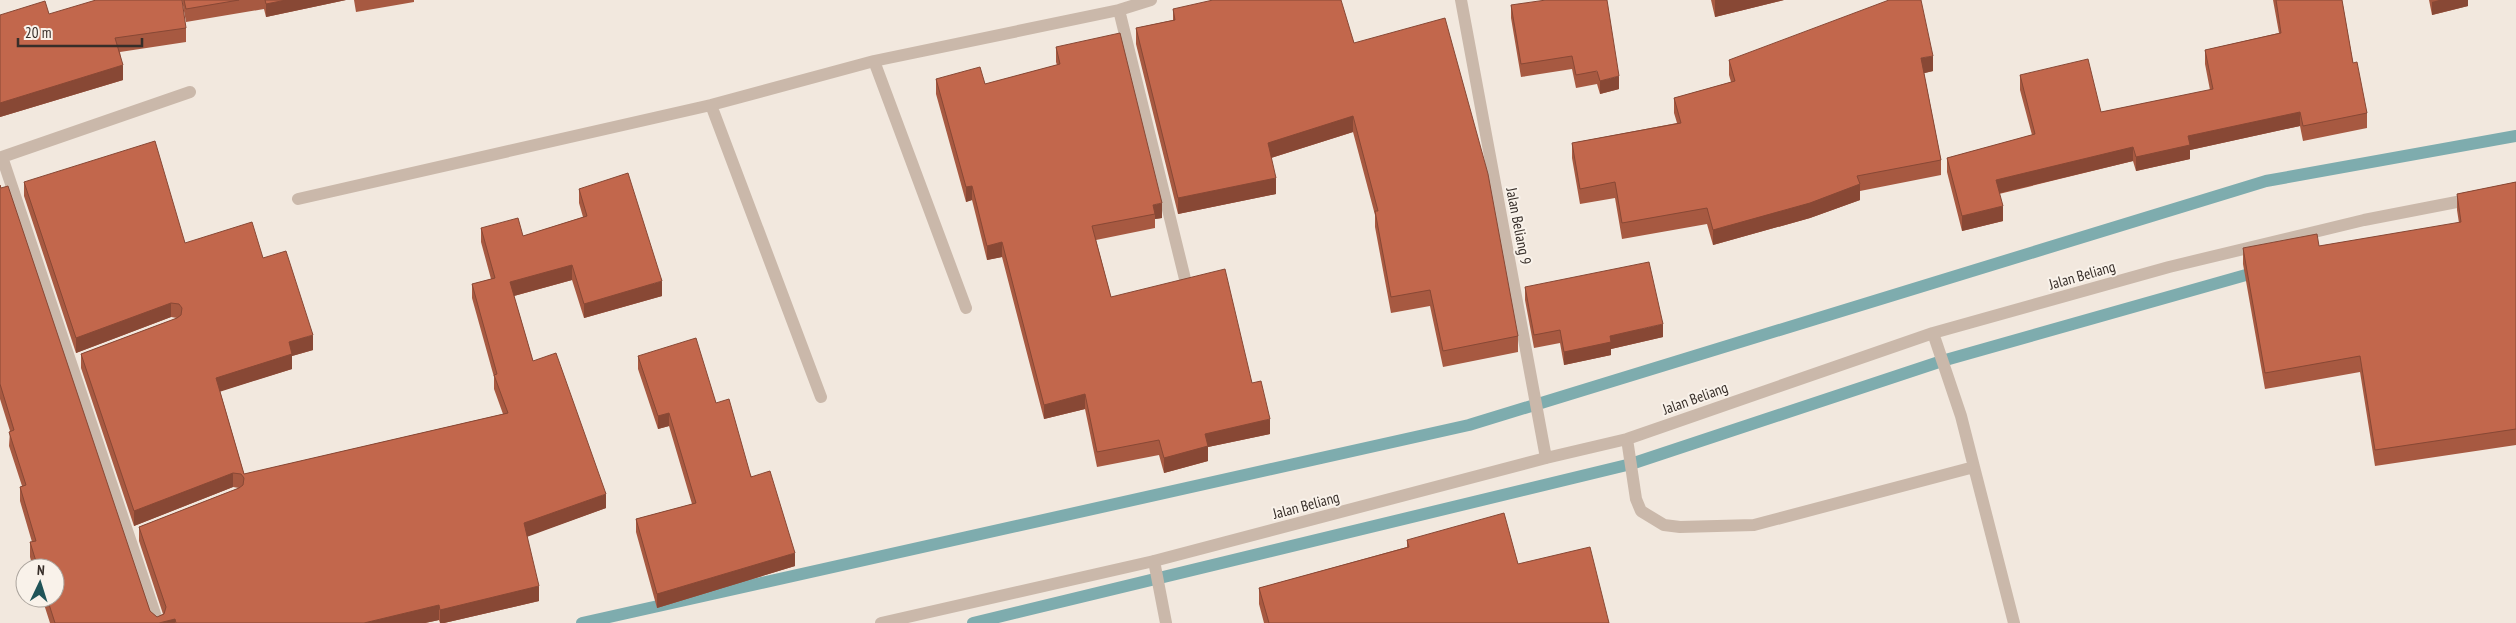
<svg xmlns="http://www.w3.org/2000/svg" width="2516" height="623" font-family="'PT Sans Narrow',sans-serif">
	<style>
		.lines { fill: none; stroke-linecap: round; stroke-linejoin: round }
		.stream { stroke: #7eacae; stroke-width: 12 }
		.minor { stroke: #cab8aa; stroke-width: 12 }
		.wall { fill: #a75941 }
		.shaded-wall { fill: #884835 }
		.building { fill: #c2674c; stroke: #884835 }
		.labels { text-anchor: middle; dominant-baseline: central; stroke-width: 4; stroke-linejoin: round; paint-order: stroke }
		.street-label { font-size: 15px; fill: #372e29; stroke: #f9f2ea }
	</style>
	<rect width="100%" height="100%" fill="#f2e8de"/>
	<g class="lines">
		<path class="stream" d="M 582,623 L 1469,425 L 2266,181 L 2516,136
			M 973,623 L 1631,464 L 1942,361 L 2260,271"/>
		<path class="minor" d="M 1461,0 L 1546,458
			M 1119,10 L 1185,279
			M 874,61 L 966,308
			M 711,105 L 821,397
			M 298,199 L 711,105 L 874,61 L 1119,10 L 1151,0
			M 1627,439 L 1636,499 L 1641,511 L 1664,525 L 1680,527 L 1754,525 L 1974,467 L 1961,416 L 1933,333
			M 1974,467 L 2014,623
			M 1154,561 L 1166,623
			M 158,623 L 2,157 L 190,92
			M 881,623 L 1154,561 L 1546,458 L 1627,439 L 1933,333 L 2169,267 L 2364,220 L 2472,199"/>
	</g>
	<path class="wall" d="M 182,0 L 346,0 L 266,17 L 264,9 L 186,22 Z
		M 354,0 L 414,0 L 414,2 L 356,12 Z
		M 1711,0 L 1784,0 L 1715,17 Z
		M 2273,0 L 2342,0 L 2353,63 L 2367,113 L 2367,128 L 2303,141 L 2300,126 L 2190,150 L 2190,159 L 2136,171 L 2133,161 L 1999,194 L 2003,221 L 1962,231 L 1947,172 L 1947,158 L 2032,135 L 2020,90 L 2020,75 L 2101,112 L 2210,90 L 2205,64 L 2205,50 L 2279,33 Z
		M 2429,0 L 2468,0 L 2468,6 L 2432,15 Z
		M 1511,5 L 1619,89 L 1600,94 L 1597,84 L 1576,88 L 1572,69 L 1521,77 L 1511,18 Z
		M 1173,9 L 1354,43 L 1518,336 L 1518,352 L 1443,367 L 1430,306 L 1391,313 L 1375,227 L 1375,215 L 1353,132 L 1271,158 L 1276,194 L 1178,214 L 1136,44 L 1136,28 L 1173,20 Z
		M 49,14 L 186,28 L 186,42 L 120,52 L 123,80 L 0,117 L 0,15 Z
		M 1056,47 L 1162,218 L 1155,219 L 1155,228 L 1096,240 L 1111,297 L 1252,383 L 1270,434 L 1208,447 L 1208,461 L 1164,473 L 1159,455 L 1097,467 L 1085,409 L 1044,419 L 1002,257 L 987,260 L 972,200 L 966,202 L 936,94 L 936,79 L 985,84 L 1057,65 L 1056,62 Z
		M 1729,60 L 1933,71 L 1924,73 L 1941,160 L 1941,175 L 1860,191 L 1860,200 L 1810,218 L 1713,245 L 1707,224 L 1622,239 L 1615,198 L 1580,204 L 1572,158 L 1572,143 L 1677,123 L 1674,113 L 1674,98 L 1731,82 L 1729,75 Z
		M 24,182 L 185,243 L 263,258 L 313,350 L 292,356 L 292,369 L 220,391 L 244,474 L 503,414 L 494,389 L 494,377 L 472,298 L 472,284 L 491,279 L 481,242 L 481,228 L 523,236 L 583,217 L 579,203 L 579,189 L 662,296 L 584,318 L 572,280 L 514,296 L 533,361 L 606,508 L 527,536 L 539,601 L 444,623 L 440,623 L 439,620 L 425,623 L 50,623 L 42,598 L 55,598 L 55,568 L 33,568 L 30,557 L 30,542 L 32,542 L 20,501 L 20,487 L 22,486 L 9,446 L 10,431 L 0,399 L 0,185 L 150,611 L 157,617 L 163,614 L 139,541 L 139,527 L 239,488 L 233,487 L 134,526 L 81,368 L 81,354 L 177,318 L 171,317 L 76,353 L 24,196 Z
		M 2516,182 L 2516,445 L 2375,466 L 2360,372 L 2265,389 L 2243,264 L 2243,248 L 2319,246 L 2459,223 L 2457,210 L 2457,194 Z
		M 1525,287 L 1663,337 L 1611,349 L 1611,355 L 1564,365 L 1560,343 L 1534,348 L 1525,300 Z
		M 638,356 L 716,403 L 795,566 L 657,608 L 636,532 L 636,519 L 692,504 L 669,426 L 658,429 L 638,369 Z
		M 1407,540 L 1518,564 L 1609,623 L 1264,623 L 1259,604 L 1259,588 L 1407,547 Z"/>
	<path class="shaded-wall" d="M 286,0 L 346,0 L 266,17 L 266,4 Z
		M 1715,0 L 1784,0 L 1715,17 Z
		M 2439,0 L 2468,0 L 2468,6 L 2432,15 L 2432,2 Z
		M 1933,56 L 1933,71 L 1921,74 L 1921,58 Z
		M 123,65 L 123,80 L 0,117 L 0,103 Z
		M 1619,76 L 1619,89 L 1600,94 L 1600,81 Z
		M 2300,112 L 2300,126 L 2190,150 L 2190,159 L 2136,171 L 2136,157 L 2188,136 Z
		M 1353,116 L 1353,132 L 1268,159 L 1268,143 Z
		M 2133,147 L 2133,161 L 1996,194 L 1996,180 Z
		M 1276,178 L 1276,194 L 1178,214 L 1178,198 Z
		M 1860,184 L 1860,200 L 1810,218 L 1713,245 L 1713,230 Z
		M 972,186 L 972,200 L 966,202 L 966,187 Z
		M 1162,203 L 1162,218 L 1155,219 L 1155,214 L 1153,205 Z
		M 2003,206 L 2003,221 L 1962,231 L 1962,216 Z
		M 1002,242 L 1002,257 L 987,260 L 987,246 Z
		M 572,265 L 572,280 L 510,297 L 510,282 Z
		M 662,281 L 662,296 L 584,318 L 584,304 Z
		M 171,303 L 171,317 L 76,353 L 76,338 Z
		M 1663,324 L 1663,337 L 1611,349 L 1611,355 L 1564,365 L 1564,352 L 1610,336 Z
		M 313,335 L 313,350 L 292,356 L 292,369 L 216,393 L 216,378 L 289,342 Z
		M 1085,394 L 1085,409 L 1044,419 L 1044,405 Z
		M 669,413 L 669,426 L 658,429 L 658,416 Z
		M 1270,419 L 1270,434 L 1208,447 L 1208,461 L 1164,473 L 1164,458 L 1205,434 Z
		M 233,473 L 233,487 L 134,526 L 134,511 Z
		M 606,494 L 606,508 L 524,538 L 524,523 Z
		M 795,553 L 795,566 L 657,608 L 657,594 Z
		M 539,586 L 539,601 L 444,623 L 440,623 L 440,610 Z
		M 439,605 L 439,620 L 425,623 L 364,623 Z
		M 175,619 L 175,623 L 159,623 Z"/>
	<path class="building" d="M 96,0 L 182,0 L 186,28 L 115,38 L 123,65 L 0,103 L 0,15 L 45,1 L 49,14 Z
		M 184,0 L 239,0 L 186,9 Z
		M 265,0 L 286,0 L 266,4 Z
		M 1213,0 L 1341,0 L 1354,43 L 1445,18 L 1488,174 L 1518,336 L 1443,351 L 1430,290 L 1391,297 L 1375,211 L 1378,211 L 1353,116 L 1268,143 L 1276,178 L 1178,198 L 1136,28 L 1175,20 L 1173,9 Z
		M 1546,0 L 1607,0 L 1619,76 L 1600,81 L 1597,71 L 1576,75 L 1572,56 L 1521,64 L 1511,5 Z
		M 1889,0 L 1921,0 L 1933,56 L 1921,58 L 1941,160 L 1857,176 L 1860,184 L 1810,203 L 1713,230 L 1707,208 L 1622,223 L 1615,182 L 1580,189 L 1572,143 L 1681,123 L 1674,98 L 1735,81 L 1729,60 Z
		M 2276,0 L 2342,0 L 2353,63 L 2357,62 L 2367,113 L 2303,126 L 2300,112 L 2188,136 L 2190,145 L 2136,157 L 2133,147 L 1996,180 L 2003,206 L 1962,216 L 1947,158 L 2035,134 L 2020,75 L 2088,59 L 2101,112 L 2213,89 L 2205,50 L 2281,33 Z
		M 1120,33 L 1162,203 L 1153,205 L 1155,214 L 1092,226 L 1111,297 L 1225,269 L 1252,383 L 1261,381 L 1270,419 L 1205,434 L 1208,446 L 1164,458 L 1159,440 L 1097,452 L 1085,394 L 1044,405 L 1002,242 L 987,246 L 972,186 L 966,187 L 936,79 L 980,67 L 985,84 L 1060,64 L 1056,47 Z
		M 155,141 L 185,243 L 252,222 L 263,258 L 286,251 L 313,335 L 289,342 L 292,354 L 216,378 L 244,474 L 508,413 L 494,375 L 497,374 L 472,284 L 495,278 L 481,228 L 518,218 L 523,236 L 587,216 L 579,189 L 628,173 L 662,281 L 584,304 L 572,265 L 510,282 L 533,361 L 556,353 L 606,494 L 524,523 L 539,586 L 440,610 L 439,605 L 364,623 L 176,623 L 175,619 L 159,623 L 55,623 L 47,598 L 55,598 L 55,568 L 38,568 L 30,542 L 36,541 L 20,487 L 26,485 L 9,432 L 14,430 L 0,384 L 0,185 L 1,188 L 8,186 L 150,611 L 157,617 L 164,614 L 166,607 L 139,527 L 239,488 L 243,485 L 244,478 L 241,474 L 233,473 L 134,511 L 81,354 L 177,318 L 181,315 L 182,308 L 179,304 L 171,303 L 76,338 L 24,182 Z
		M 2516,182 L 2516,429 L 2375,450 L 2360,356 L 2265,373 L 2243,248 L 2317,234 L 2319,246 L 2461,222 L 2457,194 Z
		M 1649,262 L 1663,324 L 1610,336 L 1611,342 L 1564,352 L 1560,330 L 1534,335 L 1525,287 Z
		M 696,338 L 716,403 L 729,399 L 751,477 L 770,471 L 795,553 L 657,594 L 636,519 L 696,503 L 669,413 L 658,416 L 638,356 Z
		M 1504,513 L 1518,564 L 1590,547 L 1609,623 L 1269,623 L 1259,588 L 1409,547 L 1407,540 Z"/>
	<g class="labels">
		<g class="street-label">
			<text transform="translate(1519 226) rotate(79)">Jalan Beliang 9</text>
			<text transform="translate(2082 275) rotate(-16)">Jalan Beliang</text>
			<text transform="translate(1695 398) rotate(-20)">Jalan Beliang</text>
			<text transform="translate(1306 505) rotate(-15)">Jalan Beliang</text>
		</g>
	</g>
	<g transform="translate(40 583) rotate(4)"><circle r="24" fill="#f9f2ea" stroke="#aba49d"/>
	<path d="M0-4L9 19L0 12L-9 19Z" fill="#205458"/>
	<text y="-8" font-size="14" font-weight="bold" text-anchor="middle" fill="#372e29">N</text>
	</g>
	<path d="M18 38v8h124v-8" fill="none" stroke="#372e29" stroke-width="2.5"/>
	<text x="25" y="38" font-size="15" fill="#372e29" stroke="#f9f2ea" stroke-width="4" paint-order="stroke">20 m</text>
</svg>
